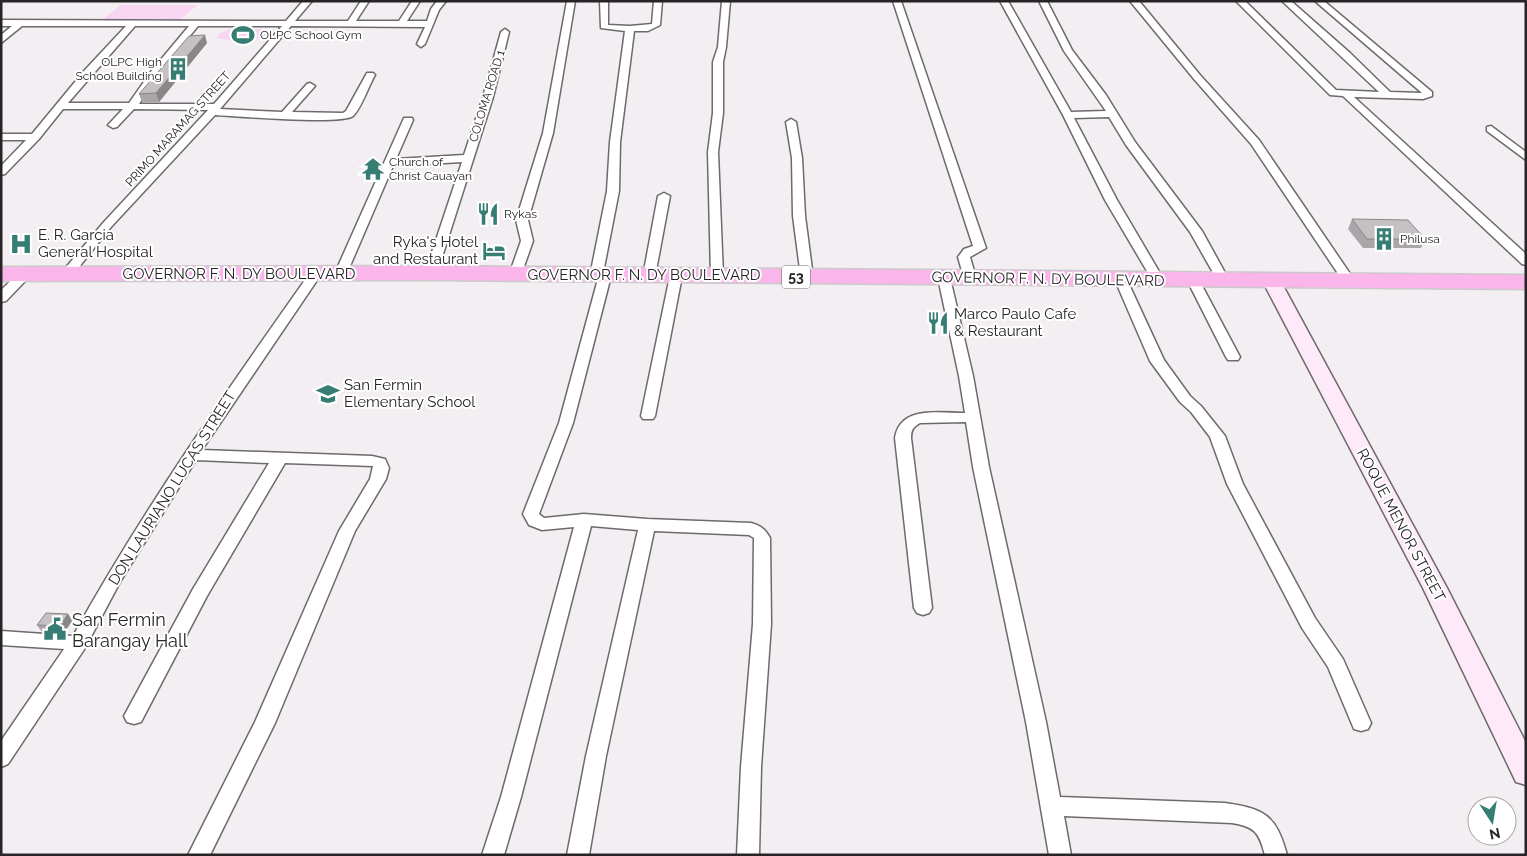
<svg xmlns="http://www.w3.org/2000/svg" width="1527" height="856" font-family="Raleway,sans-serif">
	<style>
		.green { fill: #f8d5f0 }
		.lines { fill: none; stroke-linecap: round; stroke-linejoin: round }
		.street-casing { stroke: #6d696c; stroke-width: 3 }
		.secondary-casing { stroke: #6d696c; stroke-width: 3 }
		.highway-casing { stroke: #cbcacb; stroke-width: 3 }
		.street { fill: #fff; fill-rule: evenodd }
		.secondary { fill: #fee9f9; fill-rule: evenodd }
		.highway { fill: #fab6eb; fill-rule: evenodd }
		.wall { fill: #a9a5a8 }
		.shaded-wall { fill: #898688 }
		.building { fill: #c4c0c3; stroke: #898688 }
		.labels { text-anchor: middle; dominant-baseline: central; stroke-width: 4; stroke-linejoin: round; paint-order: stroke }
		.far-poi-label { font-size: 12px; fill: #262426; stroke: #fff; text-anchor: start }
		.far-street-label { font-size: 12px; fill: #262426; stroke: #fff }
		.shield { fill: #fff; stroke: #676667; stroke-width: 1 }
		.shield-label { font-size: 14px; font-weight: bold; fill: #262426 }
		.poi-label { font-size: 15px; fill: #262426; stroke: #fff; text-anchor: start }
		.street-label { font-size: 15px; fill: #262426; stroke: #fff }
		.near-poi-label { font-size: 18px; fill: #262426; stroke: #fff; text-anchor: start }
	</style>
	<rect width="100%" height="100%" fill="#f3eef2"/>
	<path class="green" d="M 121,5 L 197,5 L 181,19 L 103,19 Z
		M 230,29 L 267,29 L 272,32 C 262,42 231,42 217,38 L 219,34 Z"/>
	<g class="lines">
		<defs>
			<path id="street" d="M 303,1 L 312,1 L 295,21 L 348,21 L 361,1 L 369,1 L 356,21 L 399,21 L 412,1 L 420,1 L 407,21 L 427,21 L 431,9 L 437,1 L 446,1 L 439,10 L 425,44 L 421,47 L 417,44 L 425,27 L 291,26 L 220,109 L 282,112 L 307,84 L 310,83 L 315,86 L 292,112 L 343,113 L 346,111 L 367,73 L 373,73 L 375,75 C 369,85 361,109 353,116 C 342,125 235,116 215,115 L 111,227 L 71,277 L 63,277 L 61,274 L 63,271 L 103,223 L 208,110 L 134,109 L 117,127 L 113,128 L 108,125 L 123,109 L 63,109 L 39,139 L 5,174 L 1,175 L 1,166 L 26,140 L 1,140 L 1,134 L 32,134 L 84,71 L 126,26 L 22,26 L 1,43 L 1,35 L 12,26 L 1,26 L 1,20 L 286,21 ZM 135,26 L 189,26 L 153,69 L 129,103 L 68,103 ZM 198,26 L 282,26 L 214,104 L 139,104 L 159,73 Z
				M 567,1 L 575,1 L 553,133 L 528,220 L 533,241 L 521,275 L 515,279 L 509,275 L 521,241 L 516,220 L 543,133 Z
				M 600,1 L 608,1 L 608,25 L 630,26 L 652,24 L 654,1 L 662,1 L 660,25 L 648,31 L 634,31 L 620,142 L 619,191 L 603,273 L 609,273 L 611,276 L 573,423 L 539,514 L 544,518 L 584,514 L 647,519 L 751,523 C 761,526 765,529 770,538 L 771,624 L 761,767 L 759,855 L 737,855 L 741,767 L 753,624 L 754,538 L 749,535 L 654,531 L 606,756 L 589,855 L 567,855 L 586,756 L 638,530 L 591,526 L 521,797 L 504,855 L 482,855 L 501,797 L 574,527 L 542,530 L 529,525 L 523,514 L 559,423 L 598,279 L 592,279 L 590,276 L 607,191 L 610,142 L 625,31 L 601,28 Z
				M 722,1 L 730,1 L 726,47 L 723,62 L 723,113 L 718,152 L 723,276 L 717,280 L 711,276 L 708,152 L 713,113 L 713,62 L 718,47 Z
				M 893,1 L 901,1 L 986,248 L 970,257 L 976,278 L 974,281 L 966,281 L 964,278 L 958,257 L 964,249 L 973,246 Z
				M 1000,1 L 1008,1 L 1071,112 L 1106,111 L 1064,51 L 1039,1 L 1047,1 L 1072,50 L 1106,95 L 1135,142 L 1202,231 L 1229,280 L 1227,283 L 1219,283 L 1190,232 L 1126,145 L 1109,117 L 1074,118 L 1117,200 L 1164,280 L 1162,283 L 1154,283 L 1105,200 L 1063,115 Z
				M 1130,1 L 1139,1 L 1200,75 L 1259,140 L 1355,281 L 1353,284 L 1345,284 L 1251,144 L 1194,79 Z
				M 1236,1 L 1245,1 L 1336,90 L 1379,92 L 1282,1 L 1291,1 L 1350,53 L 1390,92 L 1422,93 L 1315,1 L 1324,1 L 1432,92 L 1432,96 L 1423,99 L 1354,97 L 1526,254 L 1526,265 L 1522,264 L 1343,96 L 1330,95 Z
				M 505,29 L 509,32 L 493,97 L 437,273 L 431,277 L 425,273 L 462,162 L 393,166 L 347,273 L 341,277 L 337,276 L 335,273 L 404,118 L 412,118 L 413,120 L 396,159 L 464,155 L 483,97 L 501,32 Z
				M 791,119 L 796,122 L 802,158 L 805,216 L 813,277 L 807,281 L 801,277 L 793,216 L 792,158 L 786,122 Z
				M 1491,126 L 1526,152 L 1526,160 L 1487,131 L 1487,127 Z
				M 664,193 L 670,196 L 655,276 L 649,280 L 643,276 L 658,196 Z
				M 316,269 L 322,273 L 202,450 L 372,456 L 385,459 L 389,468 L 386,479 L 355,531 L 275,723 L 210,855 L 188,855 L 255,722 L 339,531 L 370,479 L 373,466 L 285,463 L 207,596 L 141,722 L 134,724 L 127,722 L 124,716 L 193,589 L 269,463 L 196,460 L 120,582 L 85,648 L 8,764 L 1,767 L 1,741 L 64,649 L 1,645 L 1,631 L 73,636 C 144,508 228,389 312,270 Z
				M 25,270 L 31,274 L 29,277 L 6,301 L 1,302 L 1,290 L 21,271 Z
				M 676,272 L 682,276 L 655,416 L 653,419 L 643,419 L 641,416 L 670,276 Z
				M 944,274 L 950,278 L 973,376 L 989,467 L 1046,722 L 1060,797 L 1225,803 C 1265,809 1276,815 1287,855 L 1265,855 C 1259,832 1255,827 1232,823 L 1064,816 L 1071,855 L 1049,855 L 1026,722 L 973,467 L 966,422 L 920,423 C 913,427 911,430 911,438 L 932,608 L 929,613 L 923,615 L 917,613 L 914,608 L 895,438 C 900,405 940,413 965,413 L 959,376 L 938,278 Z
				M 1121,276 L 1127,280 L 1164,360 L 1190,396 L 1201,406 L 1225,436 L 1243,484 L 1315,618 L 1343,659 L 1371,723 L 1368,729 L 1361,731 L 1354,729 L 1328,667 L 1302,628 L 1227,484 L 1210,437 L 1191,412 L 1180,402 L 1150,361 L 1115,280 Z
				M 1193,276 L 1199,280 L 1240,357 L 1238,360 L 1228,360 L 1226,357 L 1187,280 Z"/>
			<path id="secondary" d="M 1271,275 L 1277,276 L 1280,280 L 1447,588 L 1526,743 L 1526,785 L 1516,782 L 1423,588 L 1262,280 L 1265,276 Z"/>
			<path id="highway" d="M 431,266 L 1526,275 L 1526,289 L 431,280 L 1,281 L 1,267 Z"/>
		</defs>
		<use href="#street" class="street-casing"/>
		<use href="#secondary" class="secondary-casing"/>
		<use href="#highway" class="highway-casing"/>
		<use href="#street" class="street"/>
		<use href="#secondary" class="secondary"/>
		<use href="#highway" class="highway"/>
	</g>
	<path class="wall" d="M 207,43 L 159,102 L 142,102 L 139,94 Z
		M 1352,219 L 1425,239 L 1421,248 L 1363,248 L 1348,229 Z
		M 68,614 L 72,621 L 64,633 L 42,632 L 37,625 Z"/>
	<path class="shaded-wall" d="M 205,35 L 207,43 L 159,102 L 156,93 Z
		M 68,614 L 72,621 L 64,633 L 60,626 Z"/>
	<path class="building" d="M 205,35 L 156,93 L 139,94 L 189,36 Z
		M 1352,219 L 1408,220 L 1425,239 L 1367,239 Z
		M 46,613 L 68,614 L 60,626 L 37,625 Z"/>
	<defs>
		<symbol id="stadium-bare" viewBox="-9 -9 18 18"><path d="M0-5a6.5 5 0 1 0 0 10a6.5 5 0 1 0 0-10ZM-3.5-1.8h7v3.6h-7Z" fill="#367d74" stroke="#fff" stroke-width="2.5" paint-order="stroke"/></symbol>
		<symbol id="building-bare" viewBox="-9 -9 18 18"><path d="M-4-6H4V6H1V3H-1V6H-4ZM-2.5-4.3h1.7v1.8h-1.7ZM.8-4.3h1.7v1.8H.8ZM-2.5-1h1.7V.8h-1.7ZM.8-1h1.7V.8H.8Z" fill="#367d74" stroke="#fff" stroke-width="2.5" paint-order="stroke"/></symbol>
		<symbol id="temple-bare" viewBox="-9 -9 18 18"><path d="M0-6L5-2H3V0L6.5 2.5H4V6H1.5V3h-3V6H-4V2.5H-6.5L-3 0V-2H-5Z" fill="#367d74" stroke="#fff" stroke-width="2.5" paint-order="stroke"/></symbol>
		<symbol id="restaurant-bare" viewBox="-9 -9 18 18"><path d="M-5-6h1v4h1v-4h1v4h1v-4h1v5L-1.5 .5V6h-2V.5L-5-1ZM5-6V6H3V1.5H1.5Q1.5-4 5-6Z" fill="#367d74" stroke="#fff" stroke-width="2.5" paint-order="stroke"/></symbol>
		<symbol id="hospital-bare" viewBox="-9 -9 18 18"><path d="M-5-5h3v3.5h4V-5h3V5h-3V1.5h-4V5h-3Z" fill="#367d74" stroke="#fff" stroke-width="2.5" paint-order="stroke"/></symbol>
		<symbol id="hotel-bare" viewBox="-9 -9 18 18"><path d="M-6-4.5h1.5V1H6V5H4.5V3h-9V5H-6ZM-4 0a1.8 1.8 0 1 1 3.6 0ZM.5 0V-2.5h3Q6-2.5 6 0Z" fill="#367d74" stroke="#fff" stroke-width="2.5" paint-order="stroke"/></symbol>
		<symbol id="school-bare" viewBox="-9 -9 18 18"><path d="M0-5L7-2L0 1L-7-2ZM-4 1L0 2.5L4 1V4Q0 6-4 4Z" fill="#367d74" stroke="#fff" stroke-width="2.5" paint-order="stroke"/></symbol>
		<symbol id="civic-bare" viewBox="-9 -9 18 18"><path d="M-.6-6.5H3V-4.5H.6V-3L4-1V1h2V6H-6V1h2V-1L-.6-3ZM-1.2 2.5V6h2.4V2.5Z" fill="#367d74" stroke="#fff" stroke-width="2.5" paint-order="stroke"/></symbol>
	</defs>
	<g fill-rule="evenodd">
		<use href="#stadium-bare" x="227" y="19" width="32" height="32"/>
		<use href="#building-bare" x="162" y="53" width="32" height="32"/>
		<use href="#temple-bare" x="357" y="153" width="32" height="32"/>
		<use href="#restaurant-bare" x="472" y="198" width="32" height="32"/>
		<use href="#building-bare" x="1368" y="223" width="32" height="32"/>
		<use href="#hospital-bare" x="5" y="228" width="32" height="32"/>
		<use href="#hotel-bare" x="478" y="235" width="32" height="32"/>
		<use href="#restaurant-bare" x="922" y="307" width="32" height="32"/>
		<use href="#school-bare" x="312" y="378" width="32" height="32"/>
		<use href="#civic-bare" x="39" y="613" width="32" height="32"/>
	</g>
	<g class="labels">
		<g class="far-poi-label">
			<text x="260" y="35">OLPC School Gym</text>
			<text x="162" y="62" text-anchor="end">OLPC High<tspan x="162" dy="14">School Building</tspan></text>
			<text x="389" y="162">Church of<tspan x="389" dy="14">Christ Cauayan</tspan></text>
			<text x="504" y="214">Rykas</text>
			<text x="1400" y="239">Philusa</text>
		</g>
		<g class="far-street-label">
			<text transform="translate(487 96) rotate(-73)">COLOMA ROAD 1</text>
			<text transform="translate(178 129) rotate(-48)">PRIMO MARAMAG STREET</text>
		</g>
		<rect class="shield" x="782" y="265.5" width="28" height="23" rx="4"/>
		<g class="shield-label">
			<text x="796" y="277">53</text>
		</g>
		<g class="poi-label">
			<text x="38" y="235">E. R. Garcia<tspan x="38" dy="17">General Hospital</tspan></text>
			<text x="478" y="242" text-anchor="end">Ryka's Hotel<tspan x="478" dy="17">and Restaurant</tspan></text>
			<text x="954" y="314">Marco Paulo Cafe<tspan x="954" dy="17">&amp; Restaurant</tspan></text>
			<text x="344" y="385">San Fermin<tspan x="344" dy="17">Elementary School</tspan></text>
		</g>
		<g class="street-label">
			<text x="239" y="274">GOVERNOR F. N. DY BOULEVARD</text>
			<text x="644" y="275">GOVERNOR F. N. DY BOULEVARD</text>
			<text transform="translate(1048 279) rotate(1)">GOVERNOR F. N. DY BOULEVARD</text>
			<text transform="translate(172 488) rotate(-58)">DON LAURIANO LUCAS STREET</text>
			<text transform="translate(1401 525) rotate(62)">ROQUE MENOR STREET</text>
		</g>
		<g class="near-poi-label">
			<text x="72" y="619">San Fermin<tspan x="72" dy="21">Barangay Hall</tspan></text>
		</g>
	</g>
	<rect width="1527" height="856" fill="none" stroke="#262426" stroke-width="5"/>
	<g transform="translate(1492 821) rotate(168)"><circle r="24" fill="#ffffff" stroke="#a8a7a8"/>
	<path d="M0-4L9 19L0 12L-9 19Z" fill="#367d74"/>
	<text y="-8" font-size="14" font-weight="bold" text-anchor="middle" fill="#262426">N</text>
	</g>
</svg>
